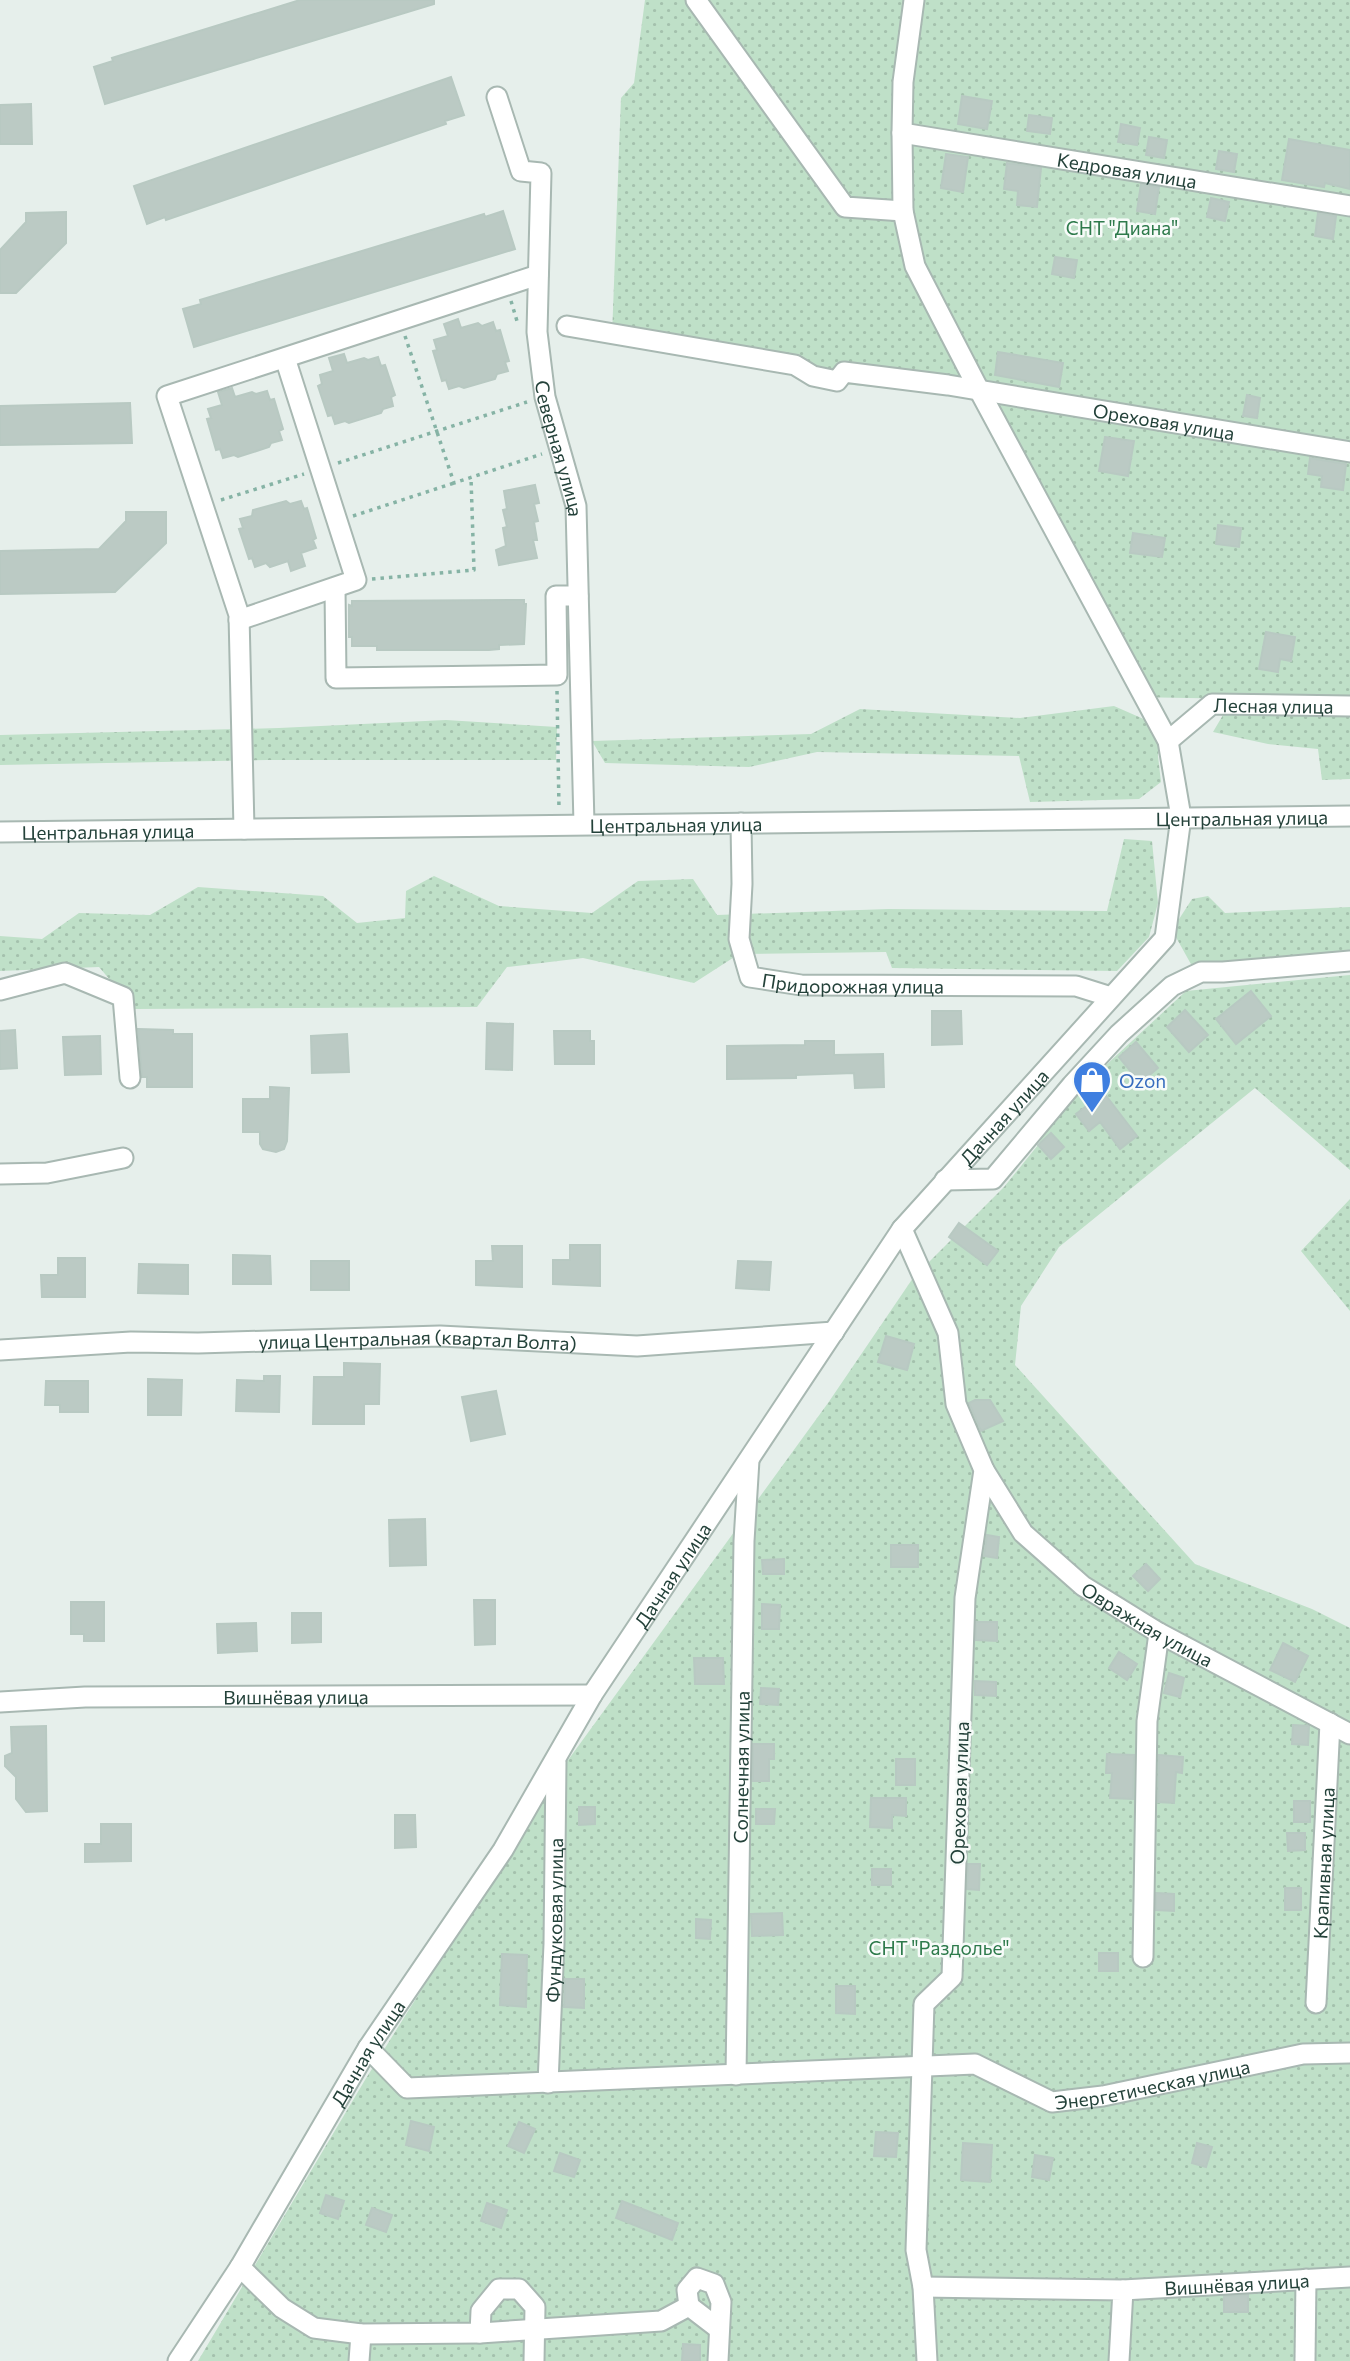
<svg xmlns="http://www.w3.org/2000/svg" width="1350" height="2361" font-family="Commissioner,sans-serif">
	<style>
		.grass { fill: url(#grass-dots) }
		.building { fill: #bbcac4; stroke: #b8c9c2; stroke-width: 2 }
		.lines { fill: none; stroke-linecap: round; stroke-linejoin: round }
		.minor-casing { stroke: #a8b8b2; stroke-width: 23 }
		.path { stroke: #86b3a5; stroke-width: 3.5; stroke-dasharray: 3.5 5; stroke-linecap: butt }
		.minor { stroke: #fff; stroke-width: 19 }
		.labels { text-anchor: middle; dominant-baseline: central; stroke-width: 5; stroke-linejoin: round; paint-order: stroke }
		.street-label { font-size: 19px; fill: #24423a; stroke: #f7fbf9 }
		.park-label { font-size: 19px; fill: #2d7a4b; stroke: #f7fbf9 }
		.shop-label { font-size: 19px; fill: #366cbe; stroke: #f7fbf9; text-anchor: start }
	</style>
	<defs>
		<pattern id="grass-dots" width="8" height="8" patternUnits="userSpaceOnUse" patternTransform="scale(1.75)"><rect width="8" height="8" fill="#bfe0c8"/><path d="M2 2h.1M6 6h.1" fill="none" stroke="#a4c1ad" stroke-width="1.8" stroke-linecap="round"/></pattern>
	</defs>
	<rect width="100%" height="100%" fill="#e6efeb"/>
	<path class="grass" d="M 645,0 L 1350,0 L 1350,701 L 1132,697 L 973,397 L 813,381 L 795,369 L 612,336 L 621,98 L 634,83 Z
		M 1114,706 L 1155,724 L 1161,735 L 1158,756 L 1161,782 L 1139,799 L 1030,802 L 1019,756 L 817,752 L 749,767 L 605,763 L 592,741 L 811,734 L 860,709 L 1020,718 Z
		M 1223,715 L 1350,715 L 1350,779 L 1322,780 L 1318,749 L 1268,744 L 1213,732 Z
		M 446,720 L 557,727 L 556,760 L 267,760 L 0,765 L 0,735 L 279,728 Z
		M 1124,839 L 1152,841 L 1158,903 L 1149,937 L 1117,971 L 892,968 L 886,952 L 739,954 L 694,983 L 583,958 L 507,967 L 477,1007 L 135,1009 L 99,967 L 0,971 L 0,936 L 42,939 L 79,913 L 150,915 L 198,887 L 323,896 L 357,923 L 405,918 L 406,891 L 434,876 L 499,906 L 592,913 L 638,881 L 693,879 L 717,915 L 888,909 L 1107,911 Z
		M 1208,896 L 1225,913 L 1350,907 L 1350,955 L 1192,966 L 1172,930 L 1192,899 Z
		M 1350,975 L 1350,1170 L 1255,1088 L 1059,1247 L 1021,1306 L 1015,1365 L 1195,1564 L 1312,1609 L 1350,1628 L 1350,2361 L 198,2361 L 365,2080 L 547,1789 L 828,1403 L 913,1278 L 1004,1187 L 1038,1145 L 1049,1123 L 1064,1104 L 1186,991 Z
		M 1350,1199 L 1350,1311 L 1301,1251 Z"/>
	<path class="building" d="M 300,0 L 434,0 L 434,4 L 105,104 L 94,67 L 113,61 L 112,58 Z
		M 451,77 L 464,115 L 445,121 L 446,124 L 166,220 L 165,217 L 147,224 L 134,186 Z
		M 962,96 L 992,101 L 987,129 L 958,124 Z
		M 31,104 L 32,144 L 0,144 L 0,105 Z
		M 1029,115 L 1052,118 L 1050,134 L 1027,131 Z
		M 1121,124 L 1140,128 L 1137,145 L 1118,142 Z
		M 1149,137 L 1167,140 L 1164,158 L 1146,155 Z
		M 1289,139 L 1350,150 L 1350,189 L 1325,183 L 1324,187 L 1282,180 Z
		M 1219,151 L 1237,154 L 1234,172 L 1216,169 Z
		M 946,154 L 968,157 L 963,192 L 941,188 Z
		M 1007,163 L 1041,168 L 1037,207 L 1017,205 L 1018,191 L 1004,189 Z
		M 1141,184 L 1159,187 L 1155,214 L 1137,211 Z
		M 1211,198 L 1229,202 L 1225,221 L 1207,217 Z
		M 503,211 L 515,249 L 194,347 L 183,309 L 201,304 L 200,300 L 484,214 L 485,217 Z
		M 66,212 L 66,243 L 16,293 L 0,293 L 0,250 L 26,222 L 26,213 Z
		M 1318,213 L 1336,216 L 1333,239 L 1315,236 Z
		M 1055,257 L 1077,260 L 1074,278 L 1052,274 Z
		M 458,319 L 461,328 L 478,323 L 482,326 L 493,322 L 496,331 L 500,330 L 509,361 L 505,362 L 508,371 L 497,374 L 495,379 L 464,388 L 459,386 L 449,389 L 446,380 L 442,381 L 433,351 L 437,350 L 434,340 L 448,336 L 444,324 Z
		M 998,352 L 1063,363 L 1059,387 L 995,375 Z
		M 344,354 L 347,363 L 364,358 L 368,360 L 378,357 L 381,366 L 385,365 L 395,395 L 391,397 L 393,406 L 383,409 L 381,413 L 349,423 L 345,421 L 335,424 L 332,415 L 328,416 L 318,386 L 322,384 L 320,375 L 333,371 L 329,358 Z
		M 232,388 L 235,397 L 252,392 L 256,394 L 267,391 L 270,400 L 274,399 L 283,429 L 279,431 L 282,440 L 271,443 L 269,447 L 238,457 L 234,455 L 223,458 L 220,449 L 216,450 L 207,419 L 211,418 L 208,409 L 222,405 L 218,392 Z
		M 1247,395 L 1260,398 L 1257,418 L 1243,416 Z
		M 130,403 L 132,443 L 0,445 L 0,406 Z
		M 1105,437 L 1134,441 L 1128,476 L 1099,471 Z
		M 1310,458 L 1346,464 L 1343,490 L 1321,487 L 1322,476 L 1308,474 Z
		M 535,485 L 539,503 L 534,504 L 538,521 L 534,522 L 537,540 L 533,540 L 537,558 L 499,565 L 496,550 L 506,546 L 503,528 L 507,527 L 503,510 L 507,509 L 504,491 Z
		M 286,501 L 290,504 L 301,501 L 304,509 L 307,508 L 316,538 L 313,540 L 316,548 L 301,553 L 305,566 L 291,571 L 288,561 L 270,567 L 266,563 L 255,567 L 252,558 L 249,559 L 239,529 L 243,528 L 240,519 L 252,516 L 253,510 Z
		M 126,512 L 166,512 L 166,543 L 115,592 L 0,594 L 0,551 L 99,549 L 126,521 Z
		M 1218,525 L 1241,528 L 1239,547 L 1216,544 Z
		M 1133,533 L 1165,538 L 1162,557 L 1130,553 Z
		M 524,600 L 524,604 L 526,604 L 524,644 L 499,645 L 499,649 L 489,650 L 377,650 L 377,646 L 352,646 L 352,637 L 349,637 L 349,605 L 352,606 L 352,601 Z
		M 1266,632 L 1295,637 L 1291,661 L 1280,659 L 1278,672 L 1259,669 Z
		M 1251,991 L 1271,1016 L 1236,1044 L 1216,1019 Z
		M 1185,1010 L 1208,1035 L 1189,1052 L 1167,1027 Z
		M 932,1011 L 961,1011 L 962,1044 L 932,1045 Z
		M 487,1023 L 513,1024 L 512,1070 L 486,1069 Z
		M 138,1029 L 173,1030 L 173,1034 L 192,1034 L 192,1087 L 147,1087 L 147,1077 L 142,1077 Z
		M 15,1030 L 17,1068 L 0,1069 L 0,1031 Z
		M 554,1031 L 590,1031 L 590,1041 L 594,1041 L 594,1064 L 555,1064 Z
		M 347,1034 L 349,1072 L 312,1073 L 311,1036 Z
		M 100,1036 L 101,1074 L 65,1075 L 63,1037 Z
		M 805,1041 L 834,1041 L 834,1055 L 883,1054 L 884,1087 L 855,1088 L 854,1073 L 796,1075 L 796,1078 L 727,1079 L 727,1046 L 805,1045 Z
		M 1136,1042 L 1158,1068 L 1140,1083 L 1119,1057 Z
		M 270,1087 L 289,1088 L 287,1141 L 284,1149 L 276,1152 L 263,1149 L 260,1144 L 260,1132 L 243,1132 L 243,1099 L 270,1099 Z
		M 1104,1093 L 1137,1136 L 1120,1149 L 1100,1122 L 1089,1131 L 1076,1114 Z
		M 1051,1133 L 1064,1147 L 1051,1159 L 1038,1145 Z
		M 959,1223 L 998,1251 L 987,1265 L 949,1237 Z
		M 570,1245 L 600,1245 L 600,1286 L 553,1284 L 553,1260 L 570,1260 Z
		M 492,1246 L 522,1246 L 522,1287 L 476,1285 L 476,1261 L 493,1261 Z
		M 233,1255 L 270,1256 L 271,1284 L 233,1284 Z
		M 58,1258 L 85,1258 L 85,1297 L 42,1297 L 41,1275 L 58,1275 Z
		M 311,1261 L 349,1261 L 349,1290 L 311,1290 Z
		M 738,1261 L 771,1262 L 769,1290 L 736,1288 Z
		M 139,1264 L 188,1265 L 188,1294 L 138,1293 Z
		M 886,1336 L 914,1344 L 907,1370 L 878,1362 Z
		M 344,1363 L 380,1364 L 379,1404 L 364,1404 L 364,1424 L 313,1424 L 314,1377 L 344,1377 Z
		M 264,1376 L 280,1376 L 279,1412 L 236,1411 L 237,1380 L 264,1381 Z
		M 148,1379 L 182,1380 L 181,1415 L 148,1415 Z
		M 46,1381 L 88,1381 L 88,1412 L 60,1412 L 60,1405 L 45,1405 Z
		M 496,1391 L 505,1434 L 471,1441 L 462,1397 Z
		M 975,1400 L 990,1400 L 1003,1421 L 981,1431 L 969,1403 Z
		M 425,1519 L 426,1565 L 390,1566 L 389,1520 Z
		M 987,1535 L 999,1537 L 997,1558 L 984,1556 Z
		M 891,1545 L 918,1545 L 918,1567 L 891,1567 Z
		M 784,1559 L 784,1574 L 763,1574 L 762,1560 Z
		M 1146,1564 L 1160,1579 L 1148,1591 L 1133,1576 Z
		M 474,1600 L 495,1600 L 495,1644 L 475,1645 Z
		M 71,1602 L 104,1602 L 104,1641 L 84,1641 L 84,1634 L 71,1634 Z
		M 762,1604 L 780,1605 L 779,1629 L 762,1629 Z
		M 292,1613 L 321,1613 L 321,1642 L 292,1643 Z
		M 976,1622 L 997,1622 L 997,1641 L 976,1640 Z
		M 256,1623 L 257,1651 L 218,1653 L 217,1624 Z
		M 1283,1643 L 1308,1656 L 1295,1682 L 1270,1670 Z
		M 1119,1652 L 1137,1664 L 1127,1680 L 1109,1668 Z
		M 694,1658 L 723,1658 L 724,1684 L 695,1684 Z
		M 1169,1673 L 1184,1678 L 1180,1697 L 1164,1693 Z
		M 975,1681 L 996,1682 L 996,1696 L 975,1695 Z
		M 761,1688 L 779,1689 L 778,1705 L 760,1704 Z
		M 1293,1725 L 1309,1726 L 1308,1745 L 1292,1744 Z
		M 46,1726 L 47,1811 L 26,1812 L 16,1799 L 16,1777 L 5,1766 L 5,1756 L 12,1753 L 11,1727 Z
		M 753,1744 L 774,1744 L 774,1759 L 769,1759 L 769,1781 L 753,1781 Z
		M 1107,1754 L 1134,1755 L 1133,1799 L 1110,1798 L 1112,1773 L 1106,1773 Z
		M 1159,1755 L 1183,1757 L 1182,1773 L 1176,1772 L 1174,1803 L 1158,1802 Z
		M 896,1759 L 915,1759 L 915,1785 L 896,1785 Z
		M 871,1798 L 906,1798 L 906,1816 L 892,1815 L 892,1828 L 870,1827 Z
		M 1294,1801 L 1310,1801 L 1310,1822 L 1294,1822 Z
		M 579,1807 L 595,1807 L 595,1824 L 579,1825 Z
		M 756,1809 L 775,1809 L 774,1824 L 756,1824 Z
		M 395,1815 L 415,1815 L 416,1847 L 395,1848 Z
		M 101,1824 L 131,1824 L 131,1861 L 85,1862 L 85,1844 L 101,1844 Z
		M 1287,1833 L 1305,1833 L 1305,1850 L 1288,1851 Z
		M 968,1864 L 980,1864 L 979,1890 L 967,1889 Z
		M 872,1869 L 891,1869 L 891,1885 L 872,1885 Z
		M 1285,1888 L 1301,1888 L 1301,1910 L 1285,1910 Z
		M 1156,1893 L 1174,1894 L 1174,1911 L 1156,1910 Z
		M 782,1913 L 783,1935 L 752,1936 L 751,1914 Z
		M 696,1919 L 711,1920 L 710,1939 L 696,1938 Z
		M 1099,1953 L 1118,1953 L 1118,1971 L 1099,1971 Z
		M 502,1954 L 527,1955 L 526,2007 L 500,2005 Z
		M 565,1979 L 584,1979 L 584,2008 L 564,2007 Z
		M 836,1986 L 855,1986 L 855,2014 L 836,2013 Z
		M 411,2121 L 434,2127 L 429,2151 L 406,2145 Z
		M 519,2122 L 535,2129 L 524,2153 L 508,2146 Z
		M 876,2132 L 898,2133 L 896,2157 L 874,2156 Z
		M 963,2143 L 992,2145 L 990,2182 L 961,2180 Z
		M 1197,2143 L 1212,2147 L 1206,2167 L 1192,2163 Z
		M 560,2153 L 580,2160 L 574,2177 L 554,2171 Z
		M 1035,2155 L 1053,2158 L 1049,2180 L 1032,2177 Z
		M 326,2195 L 344,2201 L 338,2219 L 320,2213 Z
		M 622,2201 L 678,2223 L 672,2240 L 616,2218 Z
		M 487,2203 L 507,2210 L 501,2228 L 481,2221 Z
		M 372,2208 L 392,2215 L 386,2232 L 366,2225 Z
		M 1248,2295 L 1248,2312 L 1224,2312 L 1224,2296 Z
		M 683,2344 L 700,2345 L 700,2361 L 682,2361 Z"/>
	<g class="lines">
		<defs>
			<g id="minor">
				<path d="M 696,0 L 845,207 L 903,211"/>
				<path id="s1" d="M 497,97 L 521,171 L 541,173 L 537,332 L 545,397 L 576,506 L 584,824"/>
				<path id="s2" d="M 902,133 L 1350,206"/>
				<path id="s3" d="M 567,326 L 795,365 L 813,376 L 837,381 L 844,372 L 948,385 L 1350,452"/>
				<path d="M 335,588 L 336,678 L 557,675 L 556,596 L 578,596"/>
				<path d="M 239,620 L 356,580 L 285,358"/>
				<path id="s4" d="M 1168,741 L 1212,704 L 1350,706"/>
				<path id="s5" d="M 741,823 L 742,884 L 739,939 L 750,977 L 801,985 L 1076,986 L 1111,997"/>
				<path d="M 244,829 L 239,615 L 167,396 L 538,275"/>
				<path id="s6" d="M 0,832 L 1350,816"/>
				<path d="M 0,990 L 65,973 L 123,997 L 130,1078"/>
				<path d="M 0,1174 L 47,1173 L 123,1158"/>
				<path d="M 945,1180 L 993,1179 L 1072,1085 L 1119,1034 L 1172,986 L 1201,972 L 1223,972 L 1350,961"/>
				<path d="M 902,1229 L 948,1333 L 956,1404 L 984,1470 L 965,1598 L 952,1977 L 924,2004 L 916,2250 L 923,2287 L 927,2361"/>
				<path id="s7" d="M 0,1350 L 131,1342 L 198,1343 L 440,1336 L 637,1346 L 834,1332"/>
				<path id="s8" d="M 984,1470 L 1023,1533 L 1083,1586 L 1159,1633 L 1350,1734"/>
				<path id="s9" d="M 0,1702 L 85,1697 L 592,1695"/>
				<path d="M 1143,1957 L 1147,1721 L 1159,1633"/>
				<path id="s10" d="M 1316,2003 L 1330,1723"/>
				<path id="s11" d="M 368,2048 L 407,2088 L 975,2064 L 1052,2102 L 1103,2096 L 1303,2054 L 1350,2053"/>
				<path id="s12" d="M 736,2075 L 744,1541 L 749,1460"/>
				<path id="s13" d="M 548,2083 L 554,1944 L 556,1762"/>
				<path d="M 240,2267 L 282,2308 L 314,2328 L 361,2334 L 480,2333 L 661,2321 L 689,2306 L 719,2329"/>
				<path d="M 923,2287 L 1123,2290 L 1119,2361"/>
				<path id="s14" d="M 1123,2290 L 1350,2277"/>
				<path d="M 689,2306 L 687,2290 L 697,2278 L 714,2284 L 721,2302 L 718,2361"/>
				<path d="M 480,2333 L 481,2311 L 499,2289 L 519,2289 L 535,2307 L 534,2361"/>
				<path id="s15" d="M 178,2361 L 240,2267 L 368,2048 L 503,1850 L 592,1695 L 902,1229 L 1165,938 L 1181,817 L 1168,741 L 979,390 L 915,266 L 903,211 L 902,133 L 903,82 L 914,0"/>
				<path d="M 359,2361 L 361,2334"/>
				<path d="M 1305,2361 L 1306,2279"/>
			</g>
		</defs>
		<use href="#minor" class="minor-casing"/>
		<path class="path" d="M 511,301 L 517,321
			M 405,336 L 454,483 L 542,454
			M 338,463 L 527,402
			M 221,500 L 304,474
			M 353,516 L 454,483
			M 372,579 L 474,570 L 471,478
			M 557,691 L 559,809"/>
		<use href="#minor" class="minor"/>
	</g>
	<defs>
		<symbol id="shop-pin" viewBox="-11 -11 22 30"><path d="M0 17L-7.5 6A9.5 9.5 0 1 1 7.5 6Z" fill="#3f7fe0" stroke="#f7fbf9"/><path d="M-5-2.5h2.3a2.7 3.5 0 0 1 5.4 0H5L5.5 6h-11ZM-1.5-2.5h3a1.5 2.3 0 0 0-3 0Z" fill="#fff"/></symbol>
	</defs>
	<g fill-rule="evenodd">
		<use href="#shop-pin" x="1070" y="1058" width="44" height="60"/>
	</g>
	<g class="labels">
		<g class="street-label">
			<text stroke="none"><textPath href="#s2" startOffset="228">Кедровая улица</textPath></text>
			<text stroke="none"><textPath href="#s3" startOffset="612">Ореховая улица</textPath></text>
			<text stroke="none"><textPath href="#s1" startOffset="376">Северная улица</textPath></text>
			<text stroke="none"><textPath href="#s4" startOffset="119">Лесная улица</textPath></text>
			<text stroke="none"><textPath href="#s6" startOffset="1242">Центральная улица</textPath></text>
			<text stroke="none"><textPath href="#s6" startOffset="676">Центральная улица</textPath></text>
			<text stroke="none"><textPath href="#s6" startOffset="108">Центральная улица</textPath></text>
			<text stroke="none"><textPath href="#s5" startOffset="259">Придорожная улица</textPath></text>
			<text stroke="none"><textPath href="#s15" startOffset="1496">Дачная улица</textPath></text>
			<text stroke="none"><textPath href="#s7" startOffset="418">улица Центральная (квартал Волта)</textPath></text>
			<text stroke="none"><textPath href="#s15" startOffset="929">Дачная улица</textPath></text>
			<text stroke="none"><textPath href="#s8" startOffset="229">Овражная улица</textPath></text>
			<text stroke="none"><textPath href="#s9" startOffset="296">Вишнёвая улица</textPath></text>
			<text stroke="none"><textPath href="#s12" startOffset="308">Солнечная улица</textPath></text>
			<text transform="translate(959 1793) rotate(-88)">Ореховая улица</text>
			<text stroke="none"><textPath href="#s10" startOffset="140">Крапивная улица</textPath></text>
			<text stroke="none"><textPath href="#s13" startOffset="163">Фундуковая улица</textPath></text>
			<text stroke="none"><textPath href="#s15" startOffset="362">Дачная улица</textPath></text>
			<text stroke="none"><textPath href="#s11" startOffset="812">Энергетическая улица</textPath></text>
			<text stroke="none"><textPath href="#s14" startOffset="114">Вишнёвая улица</textPath></text>
		</g>
		<g class="park-label">
			<text x="1122" y="227">СНТ "Диана"</text>
			<text x="939" y="1947">СНТ "Раздолье"</text>
		</g>
		<g class="shop-label">
			<text x="1119" y="1080">Ozon</text>
		</g>
	</g>
</svg>
